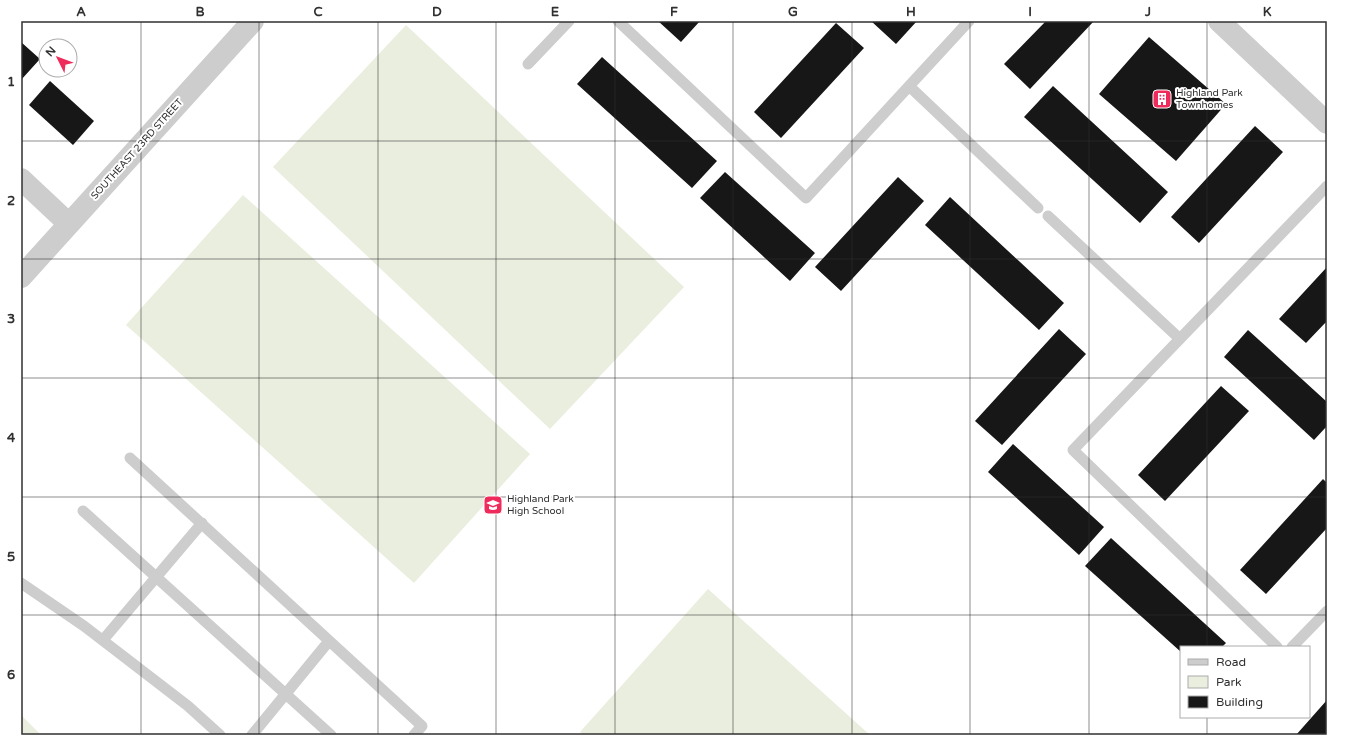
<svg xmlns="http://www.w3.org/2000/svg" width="1348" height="756" font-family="'Varela Round',sans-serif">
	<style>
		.green { fill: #e9eede }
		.building { fill: #171717 }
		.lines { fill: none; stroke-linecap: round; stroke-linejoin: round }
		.service { stroke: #cdcdcd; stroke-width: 11 }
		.minor { stroke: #cdcdcd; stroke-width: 22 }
		.grid { fill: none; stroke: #303030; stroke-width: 1; stroke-opacity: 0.55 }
		.labels { text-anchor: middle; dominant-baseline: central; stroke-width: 4; stroke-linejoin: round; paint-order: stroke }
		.poi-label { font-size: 10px; fill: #303030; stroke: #fff; text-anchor: start }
		.street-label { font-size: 10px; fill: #303030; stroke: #fff }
		.neatline { fill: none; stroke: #303030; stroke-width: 1.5 }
		.grid-label { font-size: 13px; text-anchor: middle; font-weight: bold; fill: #303030 }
	</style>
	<rect width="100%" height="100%" fill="#fff"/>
	<path class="green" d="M 406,25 L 684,287 L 550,429 L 273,167 Z
		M 243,195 L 530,454 L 414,583 L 126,325 Z
		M 708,589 L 870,735 L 584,735 L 580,732 Z
		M 21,715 L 41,735 L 21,735 Z"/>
	<path class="building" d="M 658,21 L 700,21 L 681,42 Z
		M 871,21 L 917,21 L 896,44 Z
		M 1046,21 L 1094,21 L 1030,89 L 1004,64 Z
		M 836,23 L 864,48 L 781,138 L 754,112 Z
		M 1149,37 L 1226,104 L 1176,161 L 1099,94 Z
		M 21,42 L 40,59 L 21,80 Z
		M 602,57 L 717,161 L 692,188 L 577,84 Z
		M 50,81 L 94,121 L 73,145 L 29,105 Z
		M 1053,86 L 1168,192 L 1140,223 L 1024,117 Z
		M 1255,126 L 1283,152 L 1199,243 L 1171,217 Z
		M 725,172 L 815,253 L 790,281 L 700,198 Z
		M 898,177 L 924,201 L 841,291 L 815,267 Z
		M 950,197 L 1064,303 L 1039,330 L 925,225 Z
		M 1327,267 L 1327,321 L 1306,343 L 1279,319 Z
		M 1059,329 L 1086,354 L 1002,445 L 975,421 Z
		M 1248,330 L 1327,402 L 1327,426 L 1314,440 L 1224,357 Z
		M 1221,386 L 1249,411 L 1165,501 L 1138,475 Z
		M 1013,444 L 1104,527 L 1079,555 L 988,472 Z
		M 1323,479 L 1327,483 L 1327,528 L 1266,594 L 1240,570 Z
		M 1111,538 L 1226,643 L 1222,647 L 1181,647 L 1181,652 L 1085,566 Z
		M 1327,700 L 1327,735 L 1296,735 Z"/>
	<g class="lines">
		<path class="service" d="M 618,21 L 806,198 L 969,21
			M 528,64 L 569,21
			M 909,86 L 1038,208
			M 1048,216 L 1180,339
			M 130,458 L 422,726 L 414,735
			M 83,511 L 331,735
			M 21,583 L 84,626 L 188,706 L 220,735
			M 103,640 L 202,523
			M 1277,647 L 1073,450 L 1327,186
			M 1292,647 L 1327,611
			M 252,735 L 329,641"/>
		<path class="minor" d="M 1219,21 L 1327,123
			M 21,179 L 69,224
			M 21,277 L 253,21"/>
	</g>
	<path class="grid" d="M 141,21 L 141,735M 259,21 L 259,735M 378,21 L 378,735M 496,21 L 496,735M 615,21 L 615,735M 733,21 L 733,735M 852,21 L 852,735M 970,21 L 970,735M 1089,21 L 1089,735M 1207,21 L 1207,647M 21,141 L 1327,141M 21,259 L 1327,259M 21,378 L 1327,378M 21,497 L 1327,497M 21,615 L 1327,615M 1207,717 L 1207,735"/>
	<defs>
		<symbol id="building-square" viewBox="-11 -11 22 22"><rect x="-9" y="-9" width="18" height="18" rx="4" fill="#ee2b5a" stroke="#fff"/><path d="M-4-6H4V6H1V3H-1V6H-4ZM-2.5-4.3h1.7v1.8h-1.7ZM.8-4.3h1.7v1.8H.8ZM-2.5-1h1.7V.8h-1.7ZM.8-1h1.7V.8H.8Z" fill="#fff"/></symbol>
		<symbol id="school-square" viewBox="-11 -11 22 22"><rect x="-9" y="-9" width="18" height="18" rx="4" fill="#ee2b5a" stroke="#fff"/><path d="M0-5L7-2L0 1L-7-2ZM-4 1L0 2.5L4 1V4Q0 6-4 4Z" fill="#fff"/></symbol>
	</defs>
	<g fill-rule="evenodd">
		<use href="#building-square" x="1151" y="88" width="22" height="22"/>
		<use href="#school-square" x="482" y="494" width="22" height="22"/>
	</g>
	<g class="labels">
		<g class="poi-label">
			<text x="1176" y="93">Highland Park<tspan x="1176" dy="12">Townhomes</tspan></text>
			<text x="507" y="499">Highland Park<tspan x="507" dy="12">High School</tspan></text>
		</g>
		<g class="street-label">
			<text transform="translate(137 149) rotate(-48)">SOUTHEAST 23RD STREET</text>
		</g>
	</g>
	<rect width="1348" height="756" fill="none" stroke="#ffffff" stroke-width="44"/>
	<rect x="1180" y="646" width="130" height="72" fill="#ffffff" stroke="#acacac"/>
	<rect x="1188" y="659" width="20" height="6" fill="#cdcdcd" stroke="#acacac"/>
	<text x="1216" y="666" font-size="12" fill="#303030">Road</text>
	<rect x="1188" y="676" width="20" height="12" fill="#e9eede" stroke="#acacac"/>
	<text x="1216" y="686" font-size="12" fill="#303030">Park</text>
	<rect x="1188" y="696" width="20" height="12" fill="#171717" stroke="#acacac"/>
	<text x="1216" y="706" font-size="12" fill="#303030">Building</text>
	<g transform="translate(58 58) rotate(312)"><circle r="19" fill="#ffffff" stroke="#acacac"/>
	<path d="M0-3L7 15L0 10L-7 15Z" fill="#ee2b5a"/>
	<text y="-6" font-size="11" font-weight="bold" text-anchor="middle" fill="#303030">N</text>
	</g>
	<rect x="22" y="22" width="1304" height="712" class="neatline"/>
	<g class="grid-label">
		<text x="81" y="16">A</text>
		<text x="200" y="16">B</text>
		<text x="318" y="16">C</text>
		<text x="437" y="16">D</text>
		<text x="555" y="16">E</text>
		<text x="674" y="16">F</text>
		<text x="793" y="16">G</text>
		<text x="911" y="16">H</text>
		<text x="1030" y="16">I</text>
		<text x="1148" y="16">J</text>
		<text x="1267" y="16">K</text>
		<text x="11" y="86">1</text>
		<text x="11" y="205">2</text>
		<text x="11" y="323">3</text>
		<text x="11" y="442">4</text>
		<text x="11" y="561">5</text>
		<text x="11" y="679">6</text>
	</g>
</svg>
